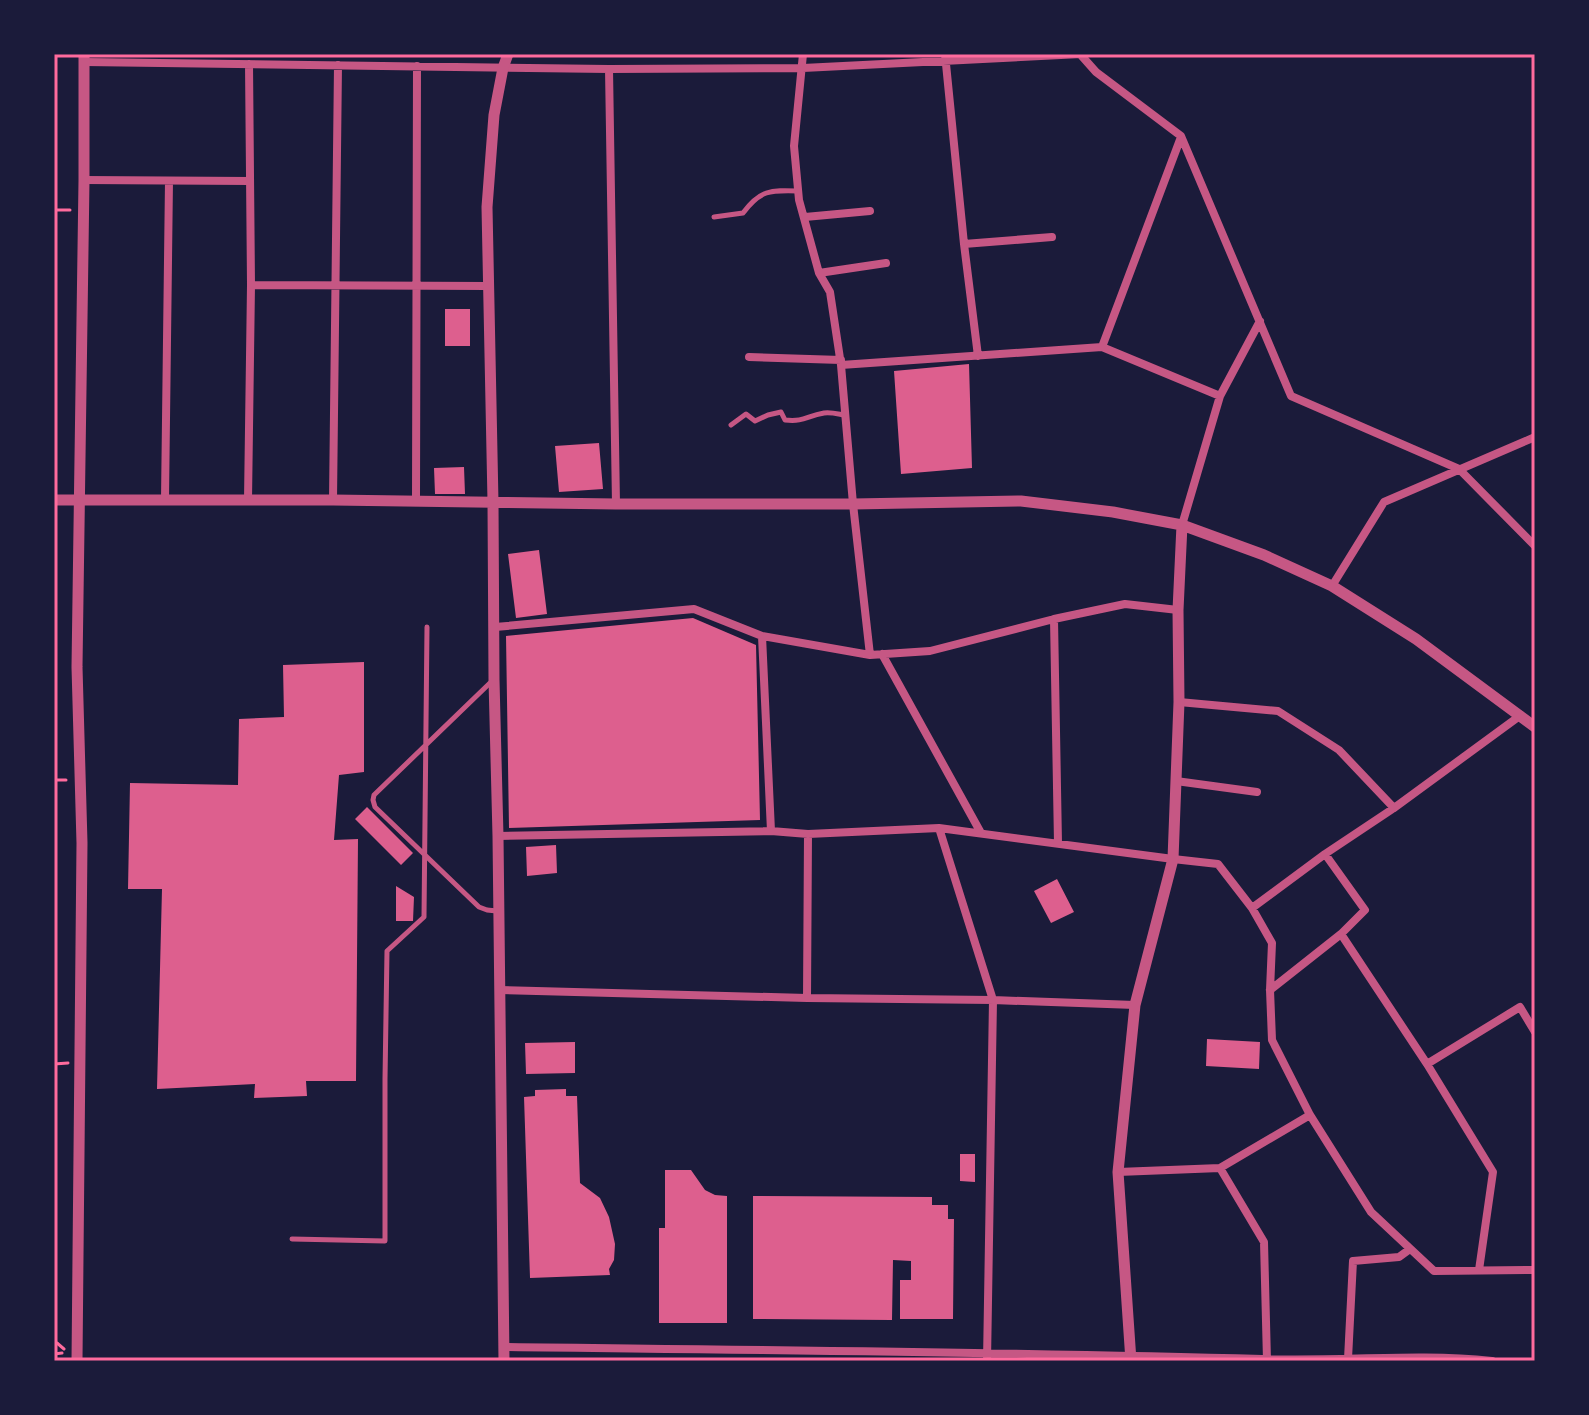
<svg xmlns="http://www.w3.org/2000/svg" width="1589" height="1415" font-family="Mulish,sans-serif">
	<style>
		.building { fill: #dd5f8e }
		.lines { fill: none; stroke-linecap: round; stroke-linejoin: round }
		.path { stroke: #ff6b9d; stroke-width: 3 }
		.service { stroke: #c65784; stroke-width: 5 }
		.minor { stroke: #c65784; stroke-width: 8 }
		.tertiary { stroke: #c65784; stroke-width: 11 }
		.neatline { fill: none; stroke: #ff6b9d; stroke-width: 3 }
	</style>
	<rect width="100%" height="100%" fill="#1b1b3a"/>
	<path class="building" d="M 445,309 L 470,309 L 470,346 L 445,346 Z
		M 969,364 L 972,468 L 901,474 L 894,371 Z
		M 599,443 L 603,489 L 559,492 L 555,446 Z
		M 464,467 L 465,494 L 435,494 L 434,468 Z
		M 539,550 L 547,614 L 516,618 L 508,554 Z
		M 693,618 L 756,645 L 760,820 L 509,828 L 506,636 Z
		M 364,662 L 364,772 L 339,775 L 334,840 L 358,839 L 356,1081 L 306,1081 L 307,1096 L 254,1098 L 255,1084 L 157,1089 L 162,889 L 128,889 L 130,783 L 238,785 L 239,719 L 284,717 L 283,665 Z
		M 367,807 L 413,853 L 401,865 L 355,819 Z
		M 556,845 L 557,873 L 527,876 L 526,847 Z
		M 1057,879 L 1074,912 L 1051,923 L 1034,891 Z
		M 396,886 L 414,897 L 413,921 L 396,921 Z
		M 1207,1039 L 1260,1042 L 1259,1069 L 1206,1066 Z
		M 575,1042 L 575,1073 L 526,1074 L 525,1043 Z
		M 566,1089 L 566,1096 L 577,1096 L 580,1183 L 600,1198 L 609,1217 L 615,1244 L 614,1260 L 609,1269 L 610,1275 L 530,1278 L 524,1097 L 535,1096 L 535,1090 Z
		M 960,1154 L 975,1154 L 975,1182 L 960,1181 Z
		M 665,1170 L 691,1170 L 705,1190 L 715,1195 L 727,1196 L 727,1323 L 659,1323 L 659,1228 L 665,1228 Z
		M 753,1196 L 932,1197 L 932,1205 L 948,1205 L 948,1219 L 954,1219 L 953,1319 L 900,1319 L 900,1280 L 911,1280 L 911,1261 L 893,1260 L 892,1320 L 753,1319 Z"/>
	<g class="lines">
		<path class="path" d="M 54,210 L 70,210
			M 54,780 L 66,780
			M 54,1064 L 68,1063
			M 54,1343 L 57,1343 L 64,1349
			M 54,1354 L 62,1353"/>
		<path class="service" d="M 714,217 L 743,213 C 760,190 770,190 798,191
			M 731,425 L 746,414 L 755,421 L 768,415 L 781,412 L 785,420 C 805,422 806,416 824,413 C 831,412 838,414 844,415
			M 491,682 L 374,795 L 373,800 L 375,807 L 479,907 L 487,910 L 497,911
			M 292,1239 L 385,1241 L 385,1079 L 387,951 L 424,917 L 427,627"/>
		<path class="minor" d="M 803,54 L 794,146 L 799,200 L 819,273 L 830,292 L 841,365 L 853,504 L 870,655
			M 945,54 L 964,244 L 978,356
			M 1080,54 L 1096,72 L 1181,136 L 1291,396 L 1459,469 L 1535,546
			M 84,62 L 609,69 L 803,68 L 1081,54
			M 609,69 L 616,504
			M 84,180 L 250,181
			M 805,217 L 870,211
			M 964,244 L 1052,237
			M 819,273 L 886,263
			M 251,285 L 487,286
			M 1102,347 L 1181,137
			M 749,357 L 841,360
			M 841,365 L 1102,347 L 1220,396
			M 165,499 L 169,181
			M 248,500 L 251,285 L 249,64
			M 333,500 L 338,65
			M 416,501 L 417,66
			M 1182,525 L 1220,396 L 1260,321
			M 1332,586 L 1384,502 L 1535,437
			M 1054,619 L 1058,843
			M 495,627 L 694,609 L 762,636 L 870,655 L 930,651 L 1054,619 L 1125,604 L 1178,610
			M 762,636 L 771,831
			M 882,654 L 981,833
			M 1179,702 L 1278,711 L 1339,750 L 1394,808
			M 1176,781 L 1257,792
			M 939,828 L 993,1000 L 987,1361
			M 498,836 L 771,831 L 808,834 L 939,828 L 1173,859 L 1218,864 L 1252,908 L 1272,943 L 1270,990 L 1272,1040 L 1310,1115 L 1371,1212 L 1434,1271 L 1535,1270
			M 1252,908 L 1325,854 L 1394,808 L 1521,715
			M 1341,934 L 1427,1064 L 1493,1172 L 1479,1270
			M 499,990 L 807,998 L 993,1000 L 1135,1005
			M 1270,990 L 1341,934 L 1365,910 L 1325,854
			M 807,998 L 808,834
			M 1427,1064 L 1520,1007 L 1535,1032
			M 1220,1168 L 1264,1242 L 1267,1361
			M 1118,1172 L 1220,1168 L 1310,1115
			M 504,1347 C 756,1350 1009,1352 1262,1359 C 1339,1362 1415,1353 1492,1361
			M 1348,1359 L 1353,1261 L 1399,1257 L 1410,1249"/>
		<path class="tertiary" d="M 54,500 L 333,500 L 616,504 L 853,504 L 1021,501 L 1113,512 L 1182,525 L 1264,555 L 1332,586 L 1416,639 L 1535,727
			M 77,1361 L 82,843 L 77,667 L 84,180 L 84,54
			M 504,1361 L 498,836 L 494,680 L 493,502 L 487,207 L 494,115 L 503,68 L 508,54
			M 1131,1361 L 1118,1172 L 1135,1005 L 1173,859 L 1179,702 L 1178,610 L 1182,525"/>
	</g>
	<rect width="1589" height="1415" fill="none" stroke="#1b1b3a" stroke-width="112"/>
	<rect x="56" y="56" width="1477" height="1303" class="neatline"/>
</svg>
